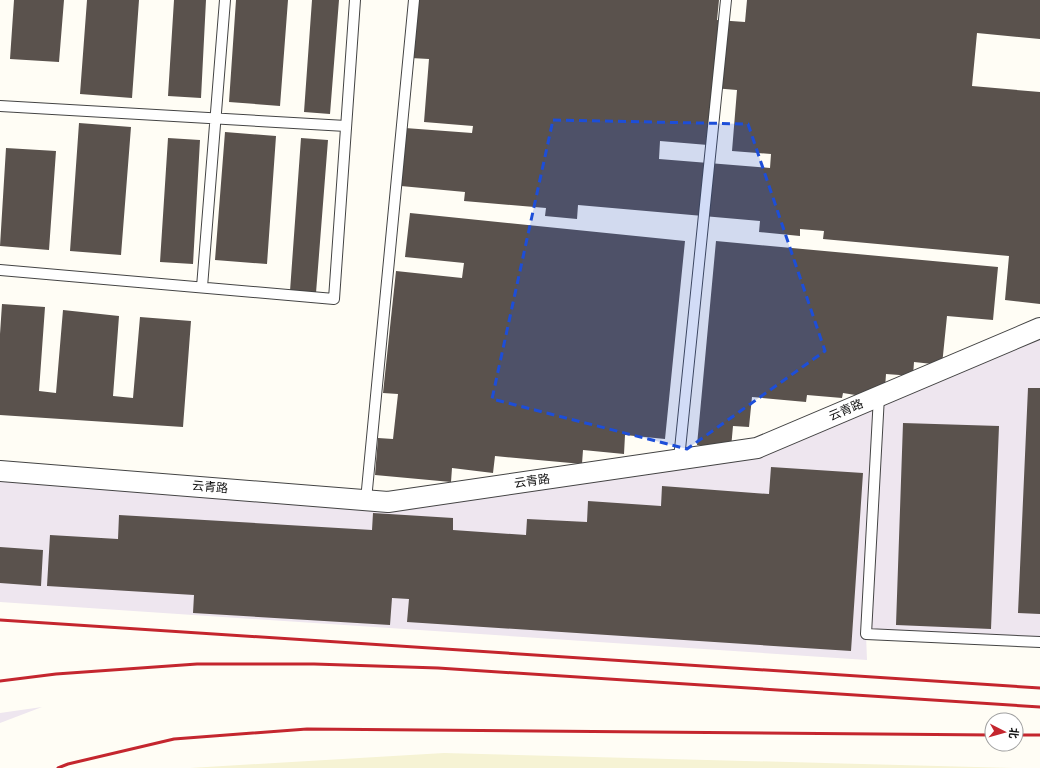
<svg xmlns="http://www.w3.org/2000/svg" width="1040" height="768" font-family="'Source Serif 4','Noto Sans SC',serif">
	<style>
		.industrial { fill: #eee6ef }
		.farmland { fill: #f6f3d4 }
		.building { fill: #5a524d; fill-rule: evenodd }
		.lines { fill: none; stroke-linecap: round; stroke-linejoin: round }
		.service-casing { stroke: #444; stroke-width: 12 }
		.minor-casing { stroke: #444; stroke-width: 22 }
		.service { stroke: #fff; stroke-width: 10 }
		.minor { stroke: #fff; stroke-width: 20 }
		.rail { stroke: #c4262e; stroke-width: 3 }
		.marked { fill: #1d4ed8; fill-opacity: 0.2; stroke: #1d4ed8; stroke-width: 3; stroke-dasharray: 8 5; stroke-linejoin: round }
		.labels { text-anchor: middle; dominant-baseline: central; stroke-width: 4; stroke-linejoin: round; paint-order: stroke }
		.street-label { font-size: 12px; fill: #111; stroke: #fff }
	</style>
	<rect width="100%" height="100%" fill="#fffdf5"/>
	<path class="industrial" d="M 1040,328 L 1040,642 L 866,634 L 867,660 L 0,602 L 0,471 L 366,500 L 757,448 Z
		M 42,707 L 0,723 L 0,713 Z"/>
	<path class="farmland" d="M 444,753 L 1014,768 L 190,768 Z"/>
	<path class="building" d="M 14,0 L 64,0 L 59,62 L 10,59 Z
		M 87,0 L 139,0 L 132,98 L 80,94 Z
		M 174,0 L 206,0 L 201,98 L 168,96 Z
		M 236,0 L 288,0 L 280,106 L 229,102 Z
		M 312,0 L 339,0 L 330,114 L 304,112 Z
		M 416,0 L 719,0 L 717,20 L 745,22 L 747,0 L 1040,0 L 1040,39 L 977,33 L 972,86 L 1040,92 L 1040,304 L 1005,300 L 1009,256 L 823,239 L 824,231 L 800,229 L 800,236 L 759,232 L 760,221 L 578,205 L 577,219 L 545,216 L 546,208 L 464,201 L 465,192 L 401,186 L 405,128 L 472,133 L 473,126 L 424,122 L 429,59 L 411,58 ZM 713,88 L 737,90 L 732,151 L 771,154 L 770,168 L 659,159 L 660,141 L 708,145 Z
		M 79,123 L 131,127 L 121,255 L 70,251 Z
		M 225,132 L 276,136 L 267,264 L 215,260 Z
		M 168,138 L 200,140 L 193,264 L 160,262 Z
		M 301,138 L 328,140 L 316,293 L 290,291 Z
		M 6,148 L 56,151 L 49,250 L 0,246 Z
		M 410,213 L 685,241 L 665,439 L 625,435 L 624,454 L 583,450 L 582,464 L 495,456 L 493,473 L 452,468 L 451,482 L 375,475 L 378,438 L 393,439 L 398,394 L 383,393 L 396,271 L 462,278 L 464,263 L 405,257 Z
		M 716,241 L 998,267 L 993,320 L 947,316 L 942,365 L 914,362 L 913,376 L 886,374 L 885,388 L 868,397 L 843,393 L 842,398 L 807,395 L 806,402 L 752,397 L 749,427 L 733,426 L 731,448 L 697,445 Z
		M 2,304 L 45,307 L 39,391 L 56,393 L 63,310 L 119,316 L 113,396 L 133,398 L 140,317 L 191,321 L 183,427 L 0,415 L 0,334 Z
		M 1028,388 L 1040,388 L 1040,614 L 1018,613 Z
		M 903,423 L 999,426 L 991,629 L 896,625 Z
		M 771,467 L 863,473 L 851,651 L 407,622 L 409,599 L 392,598 L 390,625 L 193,613 L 194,595 L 47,586 L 50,535 L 118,539 L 119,515 L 372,530 L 373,513 L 453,518 L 453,530 L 526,535 L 527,519 L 587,522 L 588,501 L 661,506 L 662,486 L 769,494 Z
		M 0,547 L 43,550 L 41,586 L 0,583 Z"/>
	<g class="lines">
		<defs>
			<path id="service" d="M 0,106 L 346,126
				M 0,270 L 334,299 L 355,0
				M 202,287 L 225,0
				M 879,396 L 866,634 L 1040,642
				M 679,459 L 726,0
				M 366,500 L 414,0"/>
			<path id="minor" d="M 0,471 L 388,502 L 757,448 L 1040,328"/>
		</defs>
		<use href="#service" class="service-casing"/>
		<use href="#minor" class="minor-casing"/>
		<use href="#service" class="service"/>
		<use href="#minor" class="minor"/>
		<path class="rail" d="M 0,620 L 1040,688
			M 0,681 L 56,674 L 197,664 L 314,664 L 438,668 L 1040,707
			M 1016,735 L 1040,735
			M 58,768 L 68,764 L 174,739 L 307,729 L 992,735"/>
	</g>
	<path class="marked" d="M 553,120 L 748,124 L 825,351 L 687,449 L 492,399 Z"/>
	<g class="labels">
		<g class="street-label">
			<text transform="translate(846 410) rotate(-23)">云青路</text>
			<text transform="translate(532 481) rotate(-8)">云青路</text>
			<text transform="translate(210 487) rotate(5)">云青路</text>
		</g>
	</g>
	<g transform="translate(1004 732) rotate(96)"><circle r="19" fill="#ffffff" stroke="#a0a0a0"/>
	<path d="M0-3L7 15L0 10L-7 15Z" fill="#c4262e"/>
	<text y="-6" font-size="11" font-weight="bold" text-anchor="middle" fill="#111111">北</text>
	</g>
</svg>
